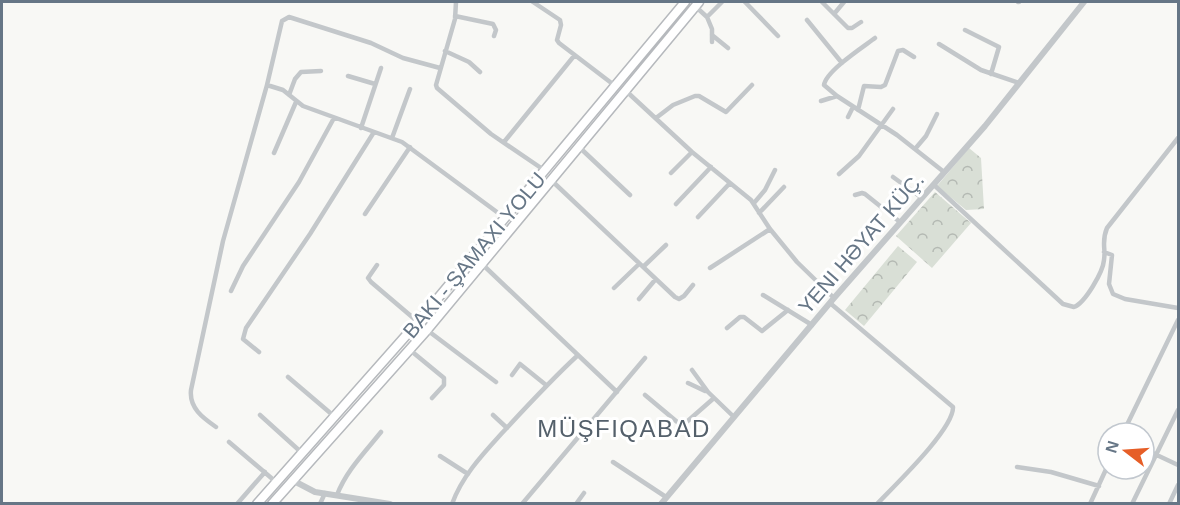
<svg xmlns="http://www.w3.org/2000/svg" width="1180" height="505" font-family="Arial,sans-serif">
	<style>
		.forest { fill: url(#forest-crowns) }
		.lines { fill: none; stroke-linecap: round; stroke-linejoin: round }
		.trunk-casing { stroke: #b6b9bd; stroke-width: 11 }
		.minor { stroke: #c3c7ca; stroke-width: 4.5 }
		.tertiary { stroke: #c3c7ca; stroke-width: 6 }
		.trunk { stroke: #fff; stroke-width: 8 }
		.labels { text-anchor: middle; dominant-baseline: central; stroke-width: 6; stroke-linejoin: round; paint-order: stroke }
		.street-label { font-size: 21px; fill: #667686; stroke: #fff }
		.quarter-label { font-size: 24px; letter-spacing: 1.5px; fill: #54606b; stroke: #fff }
	</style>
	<defs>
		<pattern id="forest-crowns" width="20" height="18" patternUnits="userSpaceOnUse" patternTransform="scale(1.5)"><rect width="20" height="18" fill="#d9dfd6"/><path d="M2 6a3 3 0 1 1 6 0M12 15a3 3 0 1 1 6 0" fill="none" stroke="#b4b9b3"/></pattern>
	</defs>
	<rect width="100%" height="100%" fill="#f8f8f5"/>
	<path class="forest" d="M 969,148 L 981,158 L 984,209 L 966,210 L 937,186 Z
		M 935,192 L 971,223 L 932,268 L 896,236 Z
		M 898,246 L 917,262 L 864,326 L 845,310 Z"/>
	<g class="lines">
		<defs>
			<path id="trunk" d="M 257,504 L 418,322 L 685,2
				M 272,504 L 427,330 L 699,2"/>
		</defs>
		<use href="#trunk" class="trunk-casing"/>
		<path class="minor" d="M 456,2 L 455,19 L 436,85 L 437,88 L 491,134 L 544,170
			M 533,2 L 560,20 L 561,25 L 557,40 L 559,43 L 614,85
			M 745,2 L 778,36
			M 822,2 L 848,28 L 852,28 L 861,22
			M 1018,2 L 1019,2
			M 695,6 L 707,17 L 722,2
			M 834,14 L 844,2
			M 455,16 L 493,24 L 496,30 L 494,36
			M 707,17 L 712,29 L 712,42
			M 807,20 L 842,63
			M 965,30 L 999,47 L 991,74
			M 712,35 L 728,48
			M 939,44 L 981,70 L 1019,83
			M 445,51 L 469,62 L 480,72
			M 348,76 L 375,84
			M 267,85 L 283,90 L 303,106 L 402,142 L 505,218
			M 625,90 L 692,152 L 751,200 L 770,229 L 797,262 L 834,298
			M 289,95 L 295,79 L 301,72 L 321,71
			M 837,96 L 824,85 C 826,71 863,47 875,38
			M 821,101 L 837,96 L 897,135 L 944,172
			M 858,110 L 864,86 L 881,87 L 885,85 L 898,51 L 903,50 L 914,57
			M 848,117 L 853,107
			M 656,118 L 673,105 L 695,96 L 699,96 L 726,112 L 752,85
			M 361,128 L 381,68
			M 392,138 L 410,89
			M 504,142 L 574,56
			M 578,146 L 630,195
			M 915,149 L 926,136 L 937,114
			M 274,153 L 296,102
			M 671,173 L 692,152
			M 839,174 L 859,156 L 893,109
			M 893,177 L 922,198
			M 551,180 L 675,297 L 679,299 L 684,296 L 693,285
			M 934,185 L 1063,304 L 1074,307 C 1085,303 1103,272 1104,260 C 1106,248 1101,242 1107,228 L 1178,138
			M 855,195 L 862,193 L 865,194 L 900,222
			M 754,203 L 765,190 L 775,170
			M 676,204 L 711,167
			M 759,213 L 784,187
			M 365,214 L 410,147
			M 698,217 L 730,183
			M 1104,252 L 1112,255 L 1109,284 L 1113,294 L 1125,299 L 1178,308
			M 482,264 L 617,392
			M 377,265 L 368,278 L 371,282 L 418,322
			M 643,267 L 666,245
			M 710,268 L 770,229
			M 614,288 L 639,264
			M 231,291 L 243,266 L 299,182 L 334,118
			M 763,295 L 812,325
			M 639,299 L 655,280
			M 830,303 L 953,407 C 954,429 894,486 877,504
			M 727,328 L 740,317 L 744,317 L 762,331 L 788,310
			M 427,330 L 496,382
			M 410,350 L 444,378 L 444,385 L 432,398
			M 259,352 L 243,339 L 246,328 L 310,234 L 374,132
			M 692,370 L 708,392 L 734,417
			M 512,375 L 520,364 L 546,385
			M 288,377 L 335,417
			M 688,383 L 705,391
			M 645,395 L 682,426 L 714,398
			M 260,415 L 302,453
			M 493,415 L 507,428
			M 216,427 C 203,418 189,408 191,390 L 223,241 L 267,85 L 282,21 L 289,17 L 371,43 L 403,58 L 440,68
			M 1123,433 L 1178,320
			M 229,442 L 276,482
			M 1144,449 L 1178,465
			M 440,456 L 468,474
			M 613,462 L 666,497
			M 1017,467 L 1051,472 L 1099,486
			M 337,495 C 346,471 365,452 381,432
			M 237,504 L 265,472
			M 320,504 L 325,493
			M 452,504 C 462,476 483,454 503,432 C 527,406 551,380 577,356
			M 522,504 L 645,358
			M 576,504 L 584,493
			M 1090,504 L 1108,465
			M 1132,504 L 1178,410
			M 1169,504 L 1178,485"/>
		<path class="tertiary" d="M 292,480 L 315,492 L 390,504
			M 661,504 L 834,298 L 985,126 L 1084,2"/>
		<use href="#trunk" class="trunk"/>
	</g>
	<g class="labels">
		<g class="street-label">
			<text transform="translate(861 243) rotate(-49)">YENI HƏYAT KÜÇ.</text>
			<text transform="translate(474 255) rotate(-50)">BAKI - ŞAMAXI YOLU</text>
		</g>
		<g class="quarter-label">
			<text x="624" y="428">MÜŞFIQABAD</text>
		</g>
	</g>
	<rect width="1180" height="505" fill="none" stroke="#667686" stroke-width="6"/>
	<g transform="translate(1126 451) rotate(287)"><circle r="28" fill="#ffffff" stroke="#c2c8cf" stroke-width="1.5"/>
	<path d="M0-4.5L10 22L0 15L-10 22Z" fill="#e65e27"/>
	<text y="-9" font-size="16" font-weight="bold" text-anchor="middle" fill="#667686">N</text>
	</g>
</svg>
